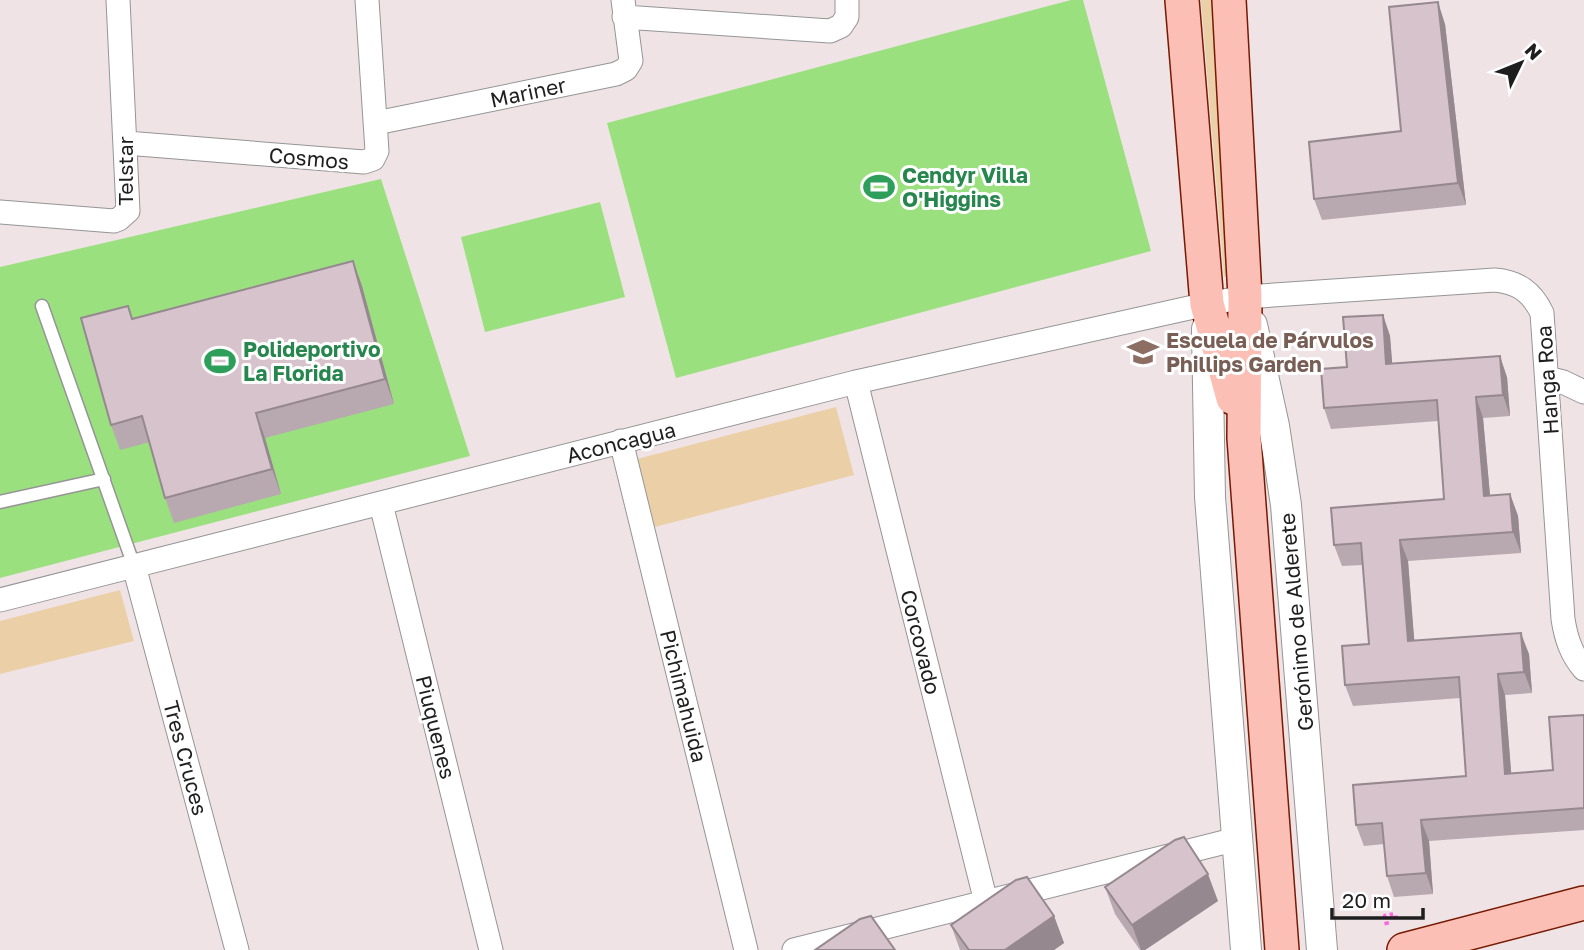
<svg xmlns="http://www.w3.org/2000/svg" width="1584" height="950" font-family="'Golos Text',sans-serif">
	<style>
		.grass { fill: #ebd0a7 }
		.pitch { fill: #9be07f }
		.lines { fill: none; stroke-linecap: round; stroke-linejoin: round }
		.service-casing { stroke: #959595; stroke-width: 15 }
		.minor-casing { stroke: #959595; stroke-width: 25 }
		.tertiary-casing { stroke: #959595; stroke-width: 32 }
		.secondary-casing { stroke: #771a02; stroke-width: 36 }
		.path { stroke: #fd66df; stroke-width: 4.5; stroke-dasharray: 3.5 3.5; stroke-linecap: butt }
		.service { stroke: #fff; stroke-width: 12 }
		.minor { stroke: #fff; stroke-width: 23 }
		.tertiary { stroke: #fff; stroke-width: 30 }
		.secondary { stroke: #fbbfb5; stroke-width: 33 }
		.wall { fill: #b8a8af }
		.shaded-wall { fill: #96888f }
		.building { fill: #d6c3cc; stroke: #96888f; stroke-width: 2 }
		.labels { text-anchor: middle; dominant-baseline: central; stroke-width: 6; stroke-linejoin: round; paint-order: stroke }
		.street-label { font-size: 21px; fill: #1e1e1e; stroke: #fff }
		.leisure-label { font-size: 21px; font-weight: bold; fill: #27864d; stroke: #fff; text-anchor: start }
		.education-label { font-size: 21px; font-weight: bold; fill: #785e54; stroke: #fff; text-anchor: start }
	</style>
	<rect width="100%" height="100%" fill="#efe3e6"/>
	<path class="grass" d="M 1201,0 L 1211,0 L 1232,274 L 1228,278 L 1224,276 Z
		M 836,407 L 854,475 L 655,527 L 637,459 Z
		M 120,590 L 134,641 L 0,674 L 0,621 Z"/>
	<path class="pitch" d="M 1071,0 L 1083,0 L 1151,251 L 676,378 L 607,123 Z
		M 381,179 L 470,456 L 0,578 L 0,267 Z
		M 600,202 L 625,297 L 485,332 L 461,237 Z"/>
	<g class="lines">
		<defs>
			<path id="service" d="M 42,306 L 134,566
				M 0,502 L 104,479"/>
			<path id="minor" d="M 624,17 L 830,31 L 841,26 L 847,17 L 847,0
				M 376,123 L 616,74 L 626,69 L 631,61 L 623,0
				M 126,143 L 364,162 L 373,159 L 377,151 L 367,0
				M 0,212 L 114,221 L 119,219 L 128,211 L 118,0
				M 1547,378 L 1563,382 L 1584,392
				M 856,382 L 986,902
				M 621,441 L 746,950
				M 381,504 L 491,950
				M 134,566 L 237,950
				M 0,600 L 856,382 L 1207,304 L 1245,297 L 1495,280 C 1518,282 1532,292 1542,313 L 1563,619 C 1566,638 1571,654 1584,669
				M 794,950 L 1237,839"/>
			<path id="tertiary" d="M 1252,325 L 1274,426 L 1286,505 L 1322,950
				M 1207,329 L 1210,497 L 1246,950"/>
			<path id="secondary" d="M 1182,0 L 1207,304 L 1233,398
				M 1229,0 L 1245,297 L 1244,438 L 1282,950
				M 1404,950 L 1584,903"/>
		</defs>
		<use href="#service" class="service-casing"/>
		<use href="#minor" class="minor-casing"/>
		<use href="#tertiary" class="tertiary-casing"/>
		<use href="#secondary" class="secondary-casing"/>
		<path class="path" d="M 1387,925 L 1385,916 L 1395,914 L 1396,920"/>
		<use href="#service" class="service"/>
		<use href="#minor" class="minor"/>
		<use href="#tertiary" class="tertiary"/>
		<use href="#secondary" class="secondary"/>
	</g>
	<path class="wall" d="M 1445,24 L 1466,205 L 1322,220 L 1314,199 L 1401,131 Z
		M 353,261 L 362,286 L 394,404 L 265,438 L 281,494 L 174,523 L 165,498 L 150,442 L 120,450 L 111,425 L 133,319 Z
		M 1383,315 L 1390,336 L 1392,364 L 1507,377 L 1510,416 L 1483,418 L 1490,496 L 1510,494 L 1518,516 L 1521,553 L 1408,561 L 1414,640 L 1529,654 L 1532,693 L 1505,695 L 1511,773 L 1553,770 L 1584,715 L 1584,830 L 1429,841 L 1433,894 L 1394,897 L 1387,876 L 1384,844 L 1364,846 L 1356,825 L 1466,776 L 1460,698 L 1353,706 L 1345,685 L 1369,644 L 1363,565 L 1342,566 L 1334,545 L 1444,499 L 1438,421 L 1331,429 L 1324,408 L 1347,367 Z
		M 1105,887 L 1218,901 L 1145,950 L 1140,950 L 1115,914 Z
		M 1054,916 L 1064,943 L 1054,950 L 960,950 L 951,925 Z"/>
	<path class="shaded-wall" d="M 1438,2 L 1445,24 L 1466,205 L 1458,183 Z
		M 353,261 L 362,286 L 394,404 L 385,379 Z
		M 1383,315 L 1390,336 L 1394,385 L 1386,364 Z
		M 1500,356 L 1507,377 L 1510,416 L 1503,395 Z
		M 1476,397 L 1483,418 L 1492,517 L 1484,496 Z
		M 256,413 L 265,438 L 281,494 L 272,469 Z
		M 1510,494 L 1518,516 L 1521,553 L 1513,532 Z
		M 1400,540 L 1408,561 L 1416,662 L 1408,641 Z
		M 1521,633 L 1529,654 L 1532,693 L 1524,672 Z
		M 1498,674 L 1505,695 L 1513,795 L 1505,774 Z
		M 1421,820 L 1429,841 L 1433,894 L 1426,873 Z
		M 1208,874 L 1218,901 L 1145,950 L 1141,950 L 1132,925 Z
		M 1054,916 L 1064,943 L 1054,950 L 1005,950 Z"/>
	<path class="building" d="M 1438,2 L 1458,183 L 1314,199 L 1309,142 L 1401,131 L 1389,7 Z
		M 353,261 L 385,379 L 256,413 L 272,469 L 165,498 L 142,416 L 111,425 L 81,318 L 128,306 L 132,319 Z
		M 1383,315 L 1386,364 L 1500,356 L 1503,395 L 1476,397 L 1484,496 L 1510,494 L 1513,532 L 1400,540 L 1408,641 L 1521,633 L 1524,672 L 1498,674 L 1505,774 L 1553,770 L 1549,717 L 1584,715 L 1584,808 L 1421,820 L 1426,873 L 1387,876 L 1382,823 L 1356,825 L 1353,785 L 1466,776 L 1459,677 L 1345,685 L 1342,646 L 1369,644 L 1361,543 L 1334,545 L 1331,508 L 1444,499 L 1437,400 L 1324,408 L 1321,369 L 1347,367 L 1343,317 Z
		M 1184,837 L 1208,874 L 1132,925 L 1105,887 L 1175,840 Z
		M 1027,877 L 1054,916 L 1005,950 L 969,950 L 951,925 L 1016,880 Z
		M 871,916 L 895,950 L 815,950 L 860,919 Z"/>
	<defs>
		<symbol id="stadium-bare" viewBox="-9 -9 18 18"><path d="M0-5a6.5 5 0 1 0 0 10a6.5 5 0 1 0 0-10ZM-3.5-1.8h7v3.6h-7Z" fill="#2e9e5b" stroke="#fff" stroke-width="2.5" paint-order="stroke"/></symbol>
		<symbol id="school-bare" viewBox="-9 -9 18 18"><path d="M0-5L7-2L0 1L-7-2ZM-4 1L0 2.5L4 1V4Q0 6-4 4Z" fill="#8d6e63" stroke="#fff" stroke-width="2.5" paint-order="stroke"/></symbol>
	</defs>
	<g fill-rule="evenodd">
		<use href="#stadium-bare" x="857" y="165" width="44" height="44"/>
		<use href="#school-bare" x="1121" y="330" width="44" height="44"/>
		<use href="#stadium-bare" x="198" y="339" width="44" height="44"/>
	</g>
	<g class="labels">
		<g class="street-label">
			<text transform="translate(528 92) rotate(-12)">Mariner</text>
			<text transform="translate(309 158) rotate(5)">Cosmos</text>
			<text transform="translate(125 171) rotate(-90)">Telstar</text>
			<text transform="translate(1547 380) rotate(-94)">Hanga Roa</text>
			<text transform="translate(621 442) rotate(-14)">Aconcagua</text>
			<text transform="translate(1296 622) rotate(-95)">Gerónimo de Alderete</text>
			<text transform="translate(921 642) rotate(76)">Corcovado</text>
			<text transform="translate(684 696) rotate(76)">Pichimahuida</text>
			<text transform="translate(436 727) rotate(76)">Piuquenes</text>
			<text transform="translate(186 758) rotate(75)">Tres Cruces</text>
		</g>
		<g class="leisure-label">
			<text x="902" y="175">Cendyr Villa<tspan x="902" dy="24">O'Higgins</tspan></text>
			<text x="243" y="349">Polideportivo<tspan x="243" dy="24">La Florida</tspan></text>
		</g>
		<g class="education-label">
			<text x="1166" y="340">Escuela de Párvulos<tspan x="1166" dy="24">Phillips Garden</tspan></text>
		</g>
	</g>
	<g transform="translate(1521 63) rotate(47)" stroke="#ffffff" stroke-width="5" paint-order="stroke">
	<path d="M0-5L12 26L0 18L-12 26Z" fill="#1e1e1e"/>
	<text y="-10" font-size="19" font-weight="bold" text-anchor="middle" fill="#1e1e1e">N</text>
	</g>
	<path d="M1332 908v10h91v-10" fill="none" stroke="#1e1e1e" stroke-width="3.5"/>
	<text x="1342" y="908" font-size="21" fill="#1e1e1e" stroke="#ffffff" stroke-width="5" paint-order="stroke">20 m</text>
</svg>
